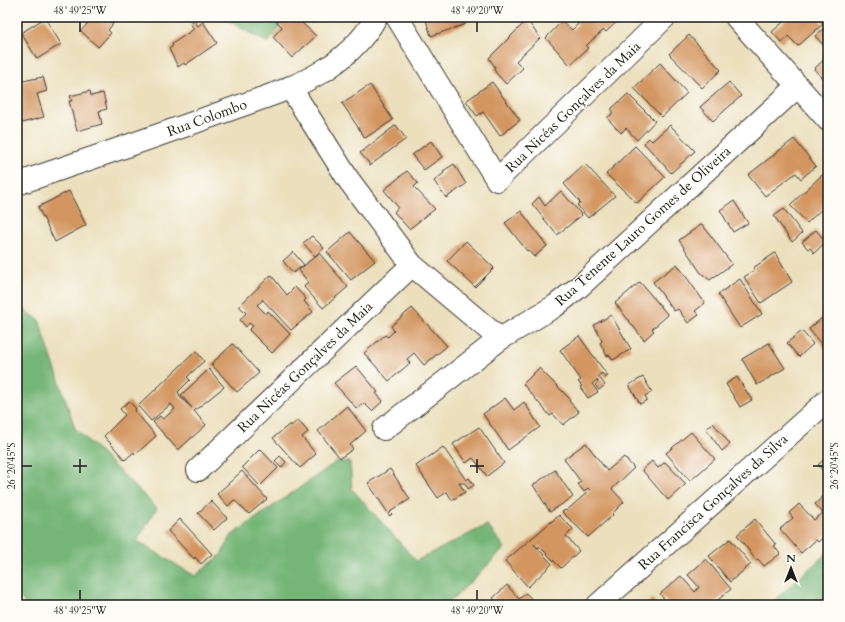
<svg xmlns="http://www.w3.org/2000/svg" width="845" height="622" font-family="Cardo,serif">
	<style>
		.forest { fill: #75b577; stroke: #48684a }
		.building { fill: #d39661 }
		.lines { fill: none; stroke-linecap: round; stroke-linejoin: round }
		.minor-casing { stroke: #3b3934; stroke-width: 24 }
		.minor { stroke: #fff; stroke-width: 22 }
		.ticks { fill: none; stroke: #1c1c1c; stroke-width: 1.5 }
		.labels { text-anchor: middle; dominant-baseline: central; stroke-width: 3; stroke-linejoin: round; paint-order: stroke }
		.street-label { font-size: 14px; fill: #1c1c1c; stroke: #fdfcf7 }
		.neatline { fill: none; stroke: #1c1c1c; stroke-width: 1.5 }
		.ticks-label { font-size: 10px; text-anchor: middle; fill: #1c1c1c }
	</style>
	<rect width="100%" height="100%" fill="#fdfcf7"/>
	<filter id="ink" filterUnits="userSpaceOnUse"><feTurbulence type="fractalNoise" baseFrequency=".025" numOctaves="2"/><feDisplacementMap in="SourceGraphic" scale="8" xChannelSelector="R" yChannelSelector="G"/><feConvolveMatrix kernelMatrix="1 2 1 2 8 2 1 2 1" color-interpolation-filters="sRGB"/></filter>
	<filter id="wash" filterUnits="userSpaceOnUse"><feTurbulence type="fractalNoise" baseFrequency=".012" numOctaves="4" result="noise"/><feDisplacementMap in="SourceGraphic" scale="16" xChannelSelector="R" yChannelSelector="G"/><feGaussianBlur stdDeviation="0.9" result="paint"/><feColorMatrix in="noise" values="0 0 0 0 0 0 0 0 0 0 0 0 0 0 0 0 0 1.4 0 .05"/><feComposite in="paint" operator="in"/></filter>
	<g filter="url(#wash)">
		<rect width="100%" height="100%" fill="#ebdfbc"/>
		<path class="forest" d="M 221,17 L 286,17 L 268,43 Z
			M 17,305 L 39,320 L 75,428 L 157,508 L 137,541 L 195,576 L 221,555 L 232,535 L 336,462 L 350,462 L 352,489 L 416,561 L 487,525 L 505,548 L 447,605 L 26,605 L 17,593 Z
			M 828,552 L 828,605 L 769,605 Z"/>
		<g id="blocks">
			<path class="building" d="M 93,17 L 105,17 L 113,24 L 108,30 L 111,33 L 98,47 L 81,31 Z
				M 276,17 L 303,17 L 300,21 L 316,36 L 292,58 L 273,37 L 282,27 L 274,19 Z
				M 305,17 L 319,17 L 313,23 Z
				M 425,17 L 464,17 L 466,24 L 431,36 Z
				M 582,17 L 616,17 L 619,20 L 606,32 L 604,30 L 592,40 L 586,46 L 588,48 L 570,65 L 546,38 L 562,21 L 572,30 L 578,24 L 576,21 Z
				M 789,17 L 823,17 L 820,20 L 823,24 L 798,46 L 788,36 L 782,43 L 772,32 Z
				M 45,18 L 61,44 L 37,59 L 21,33 Z
				M 527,20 L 540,38 L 516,61 L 523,68 L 506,84 L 496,73 L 494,69 L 495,67 L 489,58 Z
				M 194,21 L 198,26 L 203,22 L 217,43 L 185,65 L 184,63 L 178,67 L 169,49 L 173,46 L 172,44 L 194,29 L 190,23 Z
				M 825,27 L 828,30 L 828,50 L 815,36 Z
				M 689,35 L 721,70 L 702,88 L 669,54 Z
				M 828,56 L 828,85 L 814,69 Z
				M 660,63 L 687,93 L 662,117 L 634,88 Z
				M 43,77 L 47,91 L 37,94 L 44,117 L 18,124 L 17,82 Z
				M 492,82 L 520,120 L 500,136 L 483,112 L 477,116 L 466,101 Z
				M 729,82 L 741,96 L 713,121 L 700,107 Z
				M 370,85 L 393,120 L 365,138 L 342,103 Z
				M 90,91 L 91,96 L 103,93 L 107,109 L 99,111 L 102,124 L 77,131 L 69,101 L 72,101 L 70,96 Z
				M 628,94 L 655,121 L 637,140 L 626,128 L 621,133 L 607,118 L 612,114 L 612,108 Z
				M 396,125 L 406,139 L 369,166 L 369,163 L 360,153 Z
				M 670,125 L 695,151 L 671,173 L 644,143 L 649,138 L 652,141 Z
				M 794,139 L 816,166 L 801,179 L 796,173 L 765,196 L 748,175 Z
				M 431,141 L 442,157 L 424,170 L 412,155 Z
				M 635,146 L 665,177 L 637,203 L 606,174 Z
				M 454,164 L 466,184 L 446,198 L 434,181 L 444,173 L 443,171 Z
				M 585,164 L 615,196 L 588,218 L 577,205 L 580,202 L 564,184 Z
				M 407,171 L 418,183 L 414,187 L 435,209 L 409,229 L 394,212 L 398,207 L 384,190 Z
				M 822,175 L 828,181 L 828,208 L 826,205 L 807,223 L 790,205 Z
				M 69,191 L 86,225 L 55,242 L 38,207 Z
				M 561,191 L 582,215 L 557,235 L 532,204 L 539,197 L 545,206 Z
				M 734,201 L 748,223 L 733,232 L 720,210 Z
				M 784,209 L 802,233 L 792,242 L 774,216 Z
				M 521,211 L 547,246 L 534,257 L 528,250 L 527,251 L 505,223 Z
				M 702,224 L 732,264 L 710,280 L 701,273 L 679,240 Z
				M 816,230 L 826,242 L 814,253 L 810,248 L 808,249 L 802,242 Z
				M 350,232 L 375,261 L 351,280 L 327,252 Z
				M 312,236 L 324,248 L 315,256 L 303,243 Z
				M 466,241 L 494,268 L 475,287 L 447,261 Z
				M 293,252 L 304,265 L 293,273 L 283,261 Z
				M 319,253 L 348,287 L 323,308 L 304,287 L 308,282 L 299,270 Z
				M 775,253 L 792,282 L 761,303 L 744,277 L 755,270 L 753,268 Z
				M 677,264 L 705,303 L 695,311 L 699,315 L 688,323 L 678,309 L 674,311 L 653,282 Z
				M 271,275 L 287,295 L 295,287 L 306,299 L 304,301 L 313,312 L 291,330 L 262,299 L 263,300 L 257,305 L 266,314 L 268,311 L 290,334 L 272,353 L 249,330 L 253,326 L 249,323 L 246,327 L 240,320 L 246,313 L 239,306 Z
				M 740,279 L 762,314 L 740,328 L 718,294 Z
				M 640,282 L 668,315 L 652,329 L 654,331 L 644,340 L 615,303 Z
				M 412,308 L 447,346 L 424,365 L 414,353 L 407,359 L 410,363 L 389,381 L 364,353 L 385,335 L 388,337 L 394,331 L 391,326 Z
				M 828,313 L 828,353 L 809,329 Z
				M 611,315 L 631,349 L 613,360 L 609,355 L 607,356 L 600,343 L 602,341 L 594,325 Z
				M 802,331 L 813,344 L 799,357 L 787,343 Z
				M 579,336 L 608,376 L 605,378 L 602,373 L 598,376 L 605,385 L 599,390 L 595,385 L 598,382 L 597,380 L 592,384 L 598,392 L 588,398 L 580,387 L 582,386 L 578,382 L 581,380 L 560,350 Z
				M 769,343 L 785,368 L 757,385 L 742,359 Z
				M 233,344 L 259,373 L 237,392 L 211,364 Z
				M 196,351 L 204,361 L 187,377 L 190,380 L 178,392 L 180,395 L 179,396 L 192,408 L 181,395 L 209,369 L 224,387 L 194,411 L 206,425 L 178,450 L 153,422 L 160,416 L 163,419 L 175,409 L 171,404 L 151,421 L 138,406 Z
				M 356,366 L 378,392 L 376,393 L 383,401 L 372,411 L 364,403 L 357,409 L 334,383 Z
				M 539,368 L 570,399 L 569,401 L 579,412 L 563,425 L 553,414 L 550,416 L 523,384 Z
				M 643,377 L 652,392 L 645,396 L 647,400 L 640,404 L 629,385 Z
				M 737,377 L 752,400 L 740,407 L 726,384 Z
				M 505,398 L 514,410 L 524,402 L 540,427 L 508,450 L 483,414 Z
				M 129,401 L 136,409 L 135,411 L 156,436 L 135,455 L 134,452 L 125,460 L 104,436 L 125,415 L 120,409 Z
				M 347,406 L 366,431 L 350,445 L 353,449 L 340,458 L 318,431 Z
				M 298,420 L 308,432 L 302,437 L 316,454 L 300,468 L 273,438 L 290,424 L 291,426 Z
				M 713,423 L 730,444 L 722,451 L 706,429 Z
				M 479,427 L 504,463 L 487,476 L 473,458 L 466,463 L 453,444 Z
				M 691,432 L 715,459 L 690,481 L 666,453 Z
				M 586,443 L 607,471 L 624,457 L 634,468 L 612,489 L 624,502 L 612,514 L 613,515 L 588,537 L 562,512 L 565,510 L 566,511 L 590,490 L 588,488 L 584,492 L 578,484 L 581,482 L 564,459 Z
				M 443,447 L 466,480 L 469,478 L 474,485 L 468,489 L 465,483 L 459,483 L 465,492 L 452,500 L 447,492 L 438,498 L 416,466 Z
				M 260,449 L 278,468 L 260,486 L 242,467 Z
				M 280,456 L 286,462 L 281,468 L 275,461 Z
				M 828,456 L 828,476 L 818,465 Z
				M 652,461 L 658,468 L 665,462 L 686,484 L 668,500 L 642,470 Z
				M 390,469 L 410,499 L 390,512 L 392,514 L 390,516 L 368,483 Z
				M 555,470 L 573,497 L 550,512 L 533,485 Z
				M 242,471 L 267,499 L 249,514 L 234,500 L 228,506 L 217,494 Z
				M 827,493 L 828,536 L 827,534 L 818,542 L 816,540 L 801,553 L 780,529 L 793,518 L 789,513 L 799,504 L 814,520 L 823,513 L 815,504 Z
				M 211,501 L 227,518 L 214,530 L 198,513 Z
				M 559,515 L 573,529 L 566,536 L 579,551 L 561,568 L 539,546 L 538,548 L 534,544 L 552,564 L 528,587 L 505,561 Z
				M 180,519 L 212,554 L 201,564 L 195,557 L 194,559 L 168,531 Z
				M 755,519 L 776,545 L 774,546 L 780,554 L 764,566 L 758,559 L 756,560 L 737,535 Z
				M 730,539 L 751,564 L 730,582 L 709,556 Z
				M 706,559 L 731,589 L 712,605 L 669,605 L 660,594 L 681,576 L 695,592 L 699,587 L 688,575 Z
				M 507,585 L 519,599 L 526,593 L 537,605 L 496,605 L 497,602 L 493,598 Z
				M 652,599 L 657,605 L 646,605 Z"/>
		</g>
	</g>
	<g filter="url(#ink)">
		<use href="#blocks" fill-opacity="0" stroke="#3b3934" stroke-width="1"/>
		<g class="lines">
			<defs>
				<path id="minor" d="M 397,17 L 497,180 L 665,17
					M 736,17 L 828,120
					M 290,87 L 348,179 L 412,265 L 500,339
					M 17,184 C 86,160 155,137 223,112 C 255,100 289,91 318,74 C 341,61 364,40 376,17
					M 384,429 L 500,339 L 555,306 L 579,287 L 798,86
					M 198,470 L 412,265
					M 598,605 L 828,400"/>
			</defs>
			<use href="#minor" class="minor-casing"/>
			<use href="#minor" class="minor"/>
		</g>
	</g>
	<path class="ticks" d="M 80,22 L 80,32M 477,22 L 477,32M 80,459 L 80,473M 477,459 L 477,473M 22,466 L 32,466M 73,466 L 87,466M 470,466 L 484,466M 813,466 L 823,466M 80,590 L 80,600M 477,590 L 477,600"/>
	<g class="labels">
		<g class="street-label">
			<text transform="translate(573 107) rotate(-44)">Rua Nicéas Gonçalves da Maia</text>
			<text transform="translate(207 118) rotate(-20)">Rua Colombo</text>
			<text transform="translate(643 226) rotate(-42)">Rua Tenente Lauro Gomes de Oliveira</text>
			<text transform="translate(305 367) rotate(-44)">Rua Nicéas Gonçalves da Maia</text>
			<text transform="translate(713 502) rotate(-42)">Rua Francisca Gonçalves da Silva</text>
		</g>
	</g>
	<rect width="845" height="622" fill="none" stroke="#fdfcf7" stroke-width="44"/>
	<g transform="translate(791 568)" stroke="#fdfcf7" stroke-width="3" paint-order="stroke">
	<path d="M0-3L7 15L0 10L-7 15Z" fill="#1c1c1c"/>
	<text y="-6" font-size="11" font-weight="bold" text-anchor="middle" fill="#1c1c1c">N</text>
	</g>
	<rect x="22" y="22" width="801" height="578" class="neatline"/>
	<g class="ticks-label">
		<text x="80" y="14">48°49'25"W</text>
		<text x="477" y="14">48°49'20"W</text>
		<text transform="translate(11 466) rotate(-90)" y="4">26°20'45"S</text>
		<text transform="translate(834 466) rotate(-90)" y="4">26°20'45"S</text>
		<text x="80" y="614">48°49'25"W</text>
		<text x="477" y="614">48°49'20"W</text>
	</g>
</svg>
